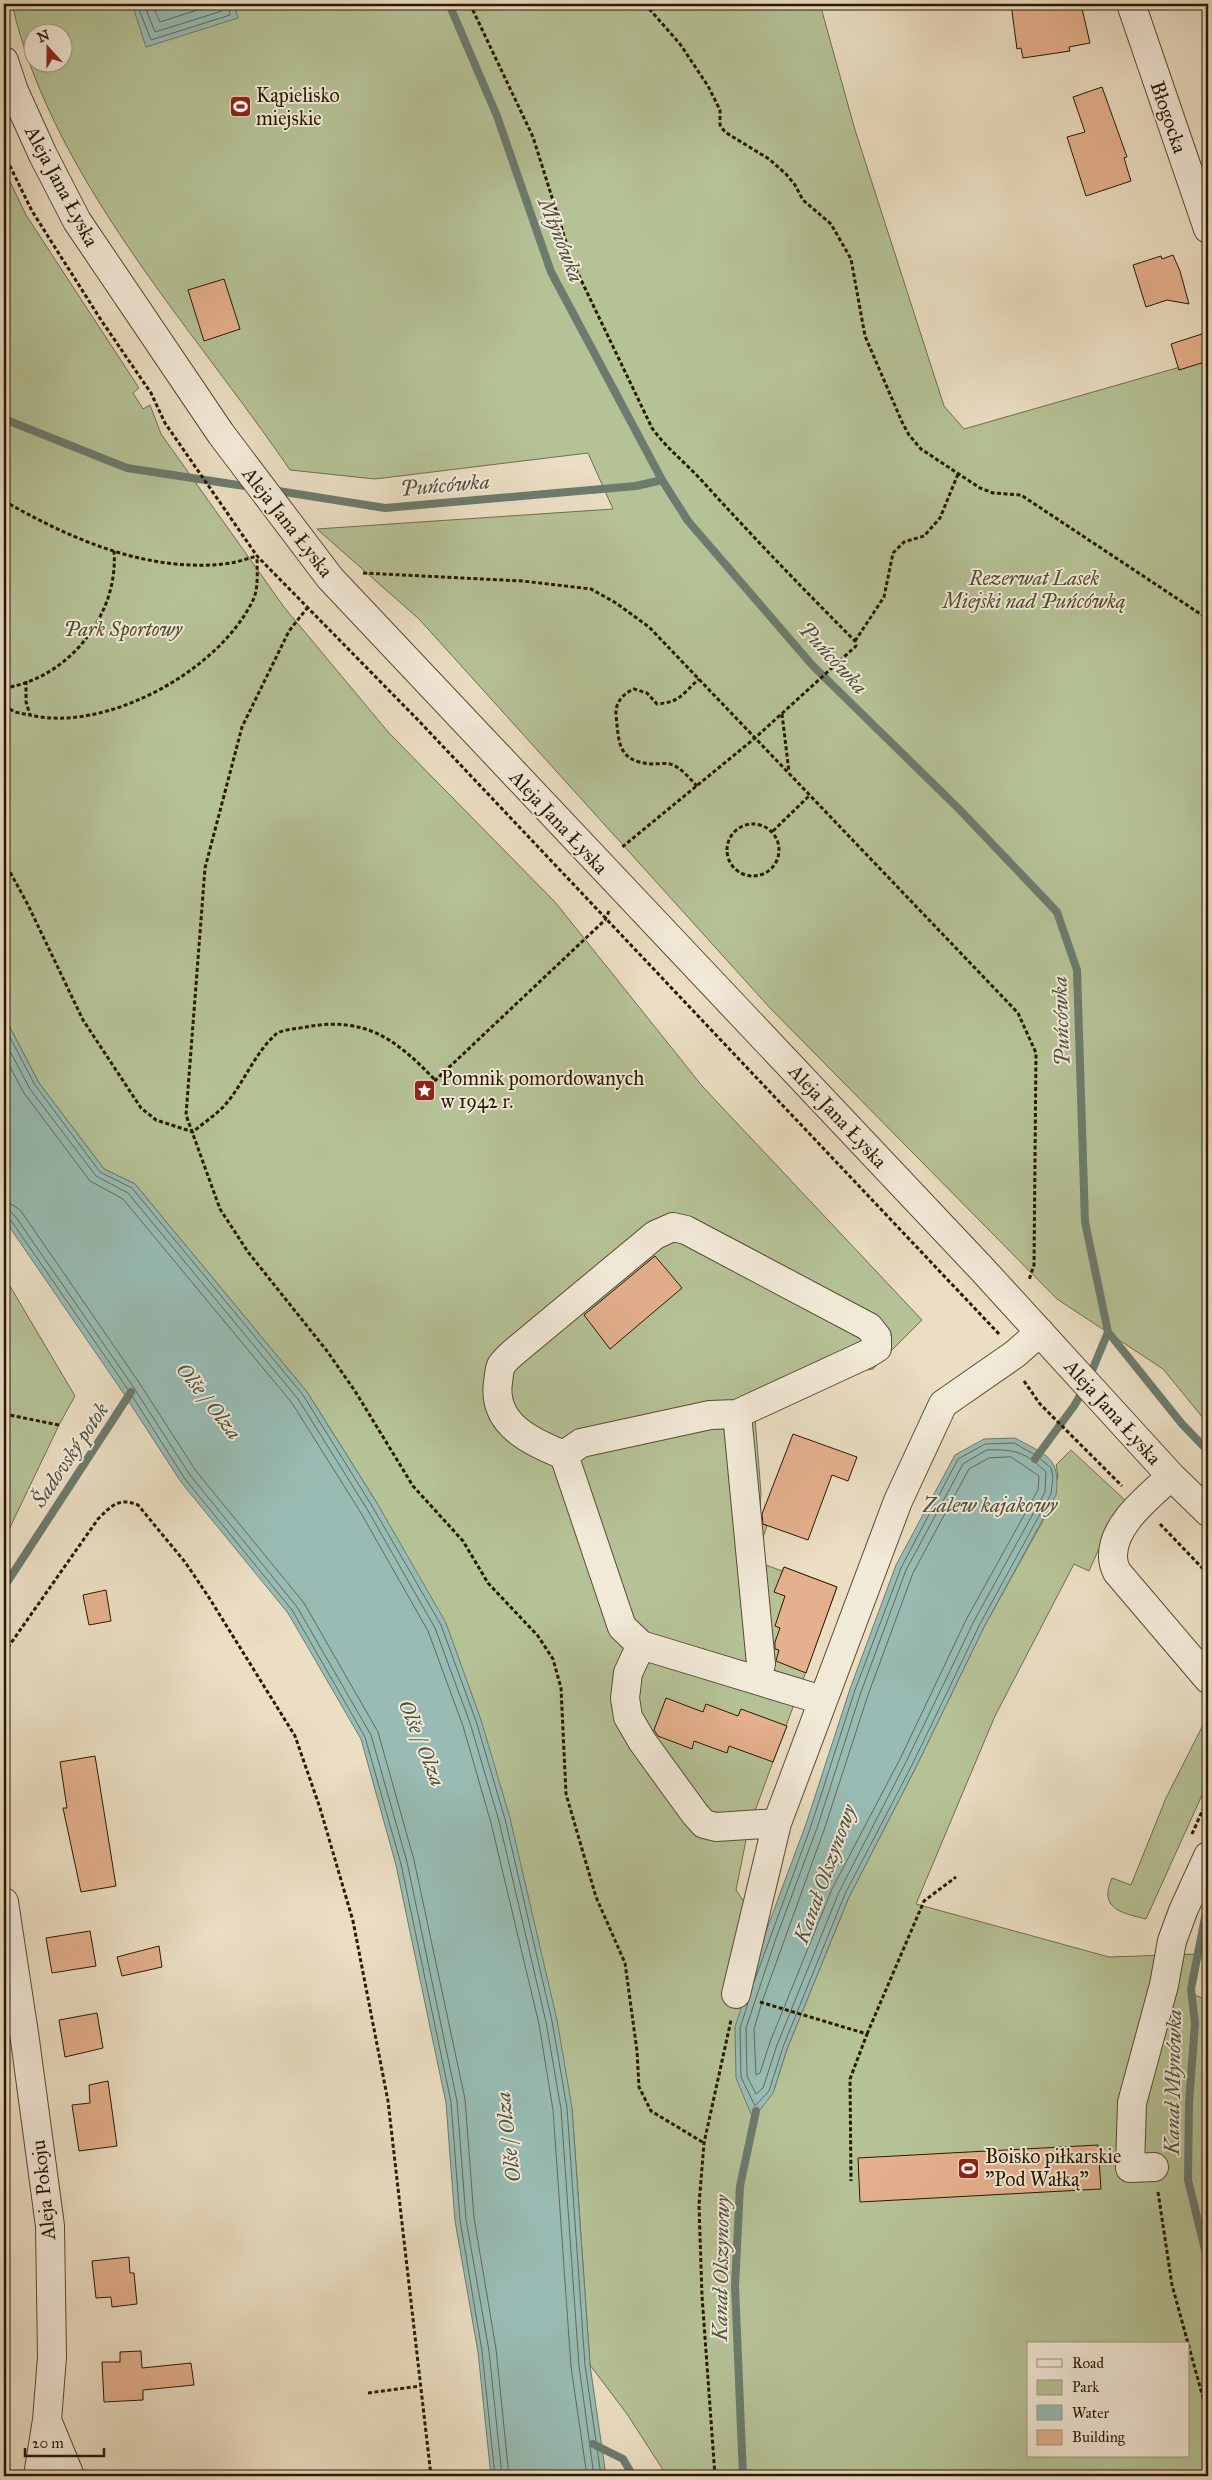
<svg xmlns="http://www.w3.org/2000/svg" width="1212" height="2480" font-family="'IM FELL Great Primer',serif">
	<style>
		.green { fill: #b5c296; stroke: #6f6e4c; fill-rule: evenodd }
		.water { fill: #98bcb4; stroke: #6c7b6d }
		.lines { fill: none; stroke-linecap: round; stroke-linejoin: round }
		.shore { stroke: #606a5b; stroke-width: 1 }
		.stream { stroke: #6c7b6d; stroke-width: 8 }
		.building { fill: #e4b08d; stroke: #291902 }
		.minor-casing { stroke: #5a4a32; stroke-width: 30 }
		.path { stroke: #291902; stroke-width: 3; stroke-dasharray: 4 2.5; stroke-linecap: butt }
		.minor { stroke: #f2ead8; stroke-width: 28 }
		.labels { text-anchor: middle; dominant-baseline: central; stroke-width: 4; stroke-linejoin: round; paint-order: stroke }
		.poi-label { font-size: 20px; fill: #291902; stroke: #f2ead8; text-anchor: start }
		.street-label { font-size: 20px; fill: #291902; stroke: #f2ead8 }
		.park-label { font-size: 20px; font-style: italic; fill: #534c2e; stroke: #f2ead8 }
		.water-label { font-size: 21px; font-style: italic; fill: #505240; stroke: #f2ead8 }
	</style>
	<rect width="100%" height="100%" fill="#ebdec3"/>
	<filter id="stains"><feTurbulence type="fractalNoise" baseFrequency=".004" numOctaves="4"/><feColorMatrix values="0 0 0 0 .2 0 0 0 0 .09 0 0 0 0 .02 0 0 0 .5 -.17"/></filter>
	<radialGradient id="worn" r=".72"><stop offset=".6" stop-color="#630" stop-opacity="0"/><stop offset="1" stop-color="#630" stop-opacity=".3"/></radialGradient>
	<path class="green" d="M 12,4 L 820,4 L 855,130 L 944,406 L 964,429 L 1208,359 L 1208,1424 L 1163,1369 L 1057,1299 L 770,1008 L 419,619 L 317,529 L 613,509 L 588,453 L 375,479 L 290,470 C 191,325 52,178 12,4 ZM 32,32 L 62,32 L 62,62 L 32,62 Z
		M 4,169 L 26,215 L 139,388 L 133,393 L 143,409 L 150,405 L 161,434 L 284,607 L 389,733 L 555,902 L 703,1087 L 922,1320 L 873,1369 L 853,1372 L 755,1418 L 761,1493 L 759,1522 L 767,1526 L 757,1554 L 758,1562 L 782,1571 L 784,1567 L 837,1587 L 748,1830 L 736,1890 L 765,1934 L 748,1985 L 773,2093 L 787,2049 L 849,1897 L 916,1767 L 984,1627 L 1045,1517 L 1058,1476 L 1056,1465 L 1071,1450 L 1127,1502 L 1109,1526 L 1089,1571 L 1074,1564 L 995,1716 L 916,1904 L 1109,1957 L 1198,1954 L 1189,1993 L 1208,2000 L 1208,2476 L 667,2476 L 627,2414 L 590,2365 L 572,2108 L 377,1503 L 307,1392 L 135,1184 L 104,1169 L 39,1083 L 4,1016 ZM 1028,2344 L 1188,2344 L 1188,2456 L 1028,2456 Z
		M 4,1276 L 75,1396 L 59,1425 L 4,1540 Z
		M 1203,1725 L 1208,1764 L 1202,1795 L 1146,1919 C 1122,1913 1098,1909 1112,1878 L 1131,1885 L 1166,1798 Z"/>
	<path class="water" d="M 132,4 L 234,4 L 238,18 L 146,47 Z
		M 4,1016 L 39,1083 L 104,1169 L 135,1184 L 307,1392 L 377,1503 L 446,1623 L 481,1720 L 510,1818 L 557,2020 L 572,2108 L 590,2365 L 606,2476 L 491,2476 L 478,2352 L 455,2221 L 446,2103 L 396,1865 L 361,1739 L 288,1613 L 181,1482 L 122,1391 L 4,1219 Z
		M 1015,1438 C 1046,1455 1061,1457 1056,1495 L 984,1627 L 916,1767 L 849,1897 L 787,2049 L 773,2093 L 753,2119 L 736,2078 L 735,2027 L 765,1934 L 806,1824 L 850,1689 L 896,1565 L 955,1455 L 984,1439 Z"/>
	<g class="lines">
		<path class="shore" d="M 137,4 L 151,40 L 230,15 L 229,4
			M 144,4 L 155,32 L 222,11 L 223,4
			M 152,4 L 160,22 L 216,4
			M 4,1026 L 35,1085 L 100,1172 L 132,1188 L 303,1395 L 372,1506 L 441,1625 L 476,1721 L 505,1819 L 552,2021 L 567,2108 L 585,2365 L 601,2476
			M 4,1040 L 30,1089 L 96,1176 L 128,1193 L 298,1399 L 367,1509 L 435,1628 L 470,1723 L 499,1821 L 546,2022 L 561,2109 L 579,2366 L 594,2476
			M 4,1056 L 24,1093 L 90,1181 L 123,1199 L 292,1403 L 361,1513 L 428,1631 L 463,1726 L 491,1823 L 539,2024 L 553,2110 L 571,2367 L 587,2476
			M 4,1203 L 13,1205 L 21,1211 L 138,1381 L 196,1471 L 304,1603 L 378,1732 L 414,1860 L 465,2099 L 474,2218 L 496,2349 L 509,2476
			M 4,1210 L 10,1211 L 15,1216 L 132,1385 L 190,1475 L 297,1607 L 371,1735 L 407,1862 L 457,2101 L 466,2219 L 489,2351 L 502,2476
			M 4,1217 L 10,1219 L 127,1388 L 185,1479 L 292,1610 L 365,1737 L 401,1864 L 451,2102 L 460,2220 L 482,2351 L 495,2476
			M 987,1450 C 1015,1449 1025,1452 1046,1472 L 1045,1492 L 974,1621 L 906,1762 L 839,1892 L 777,2045 L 763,2088 L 756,2094 L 747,2076 L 746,2028 L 776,1938 L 817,1828 L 861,1692 L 906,1570 L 963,1464 Z
			M 1011,1457 L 1039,1476 L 1038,1490 L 967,1618 L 900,1759 L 832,1889 L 770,2042 L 760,2073 L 756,2075 L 754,2029 L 762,2002 L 824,1830 L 868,1695 L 913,1573 L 969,1469 L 989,1458 Z
			M 748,2003 L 740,2028 L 741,2077 L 755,2106 L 769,2091 L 783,2047 L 845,1894 L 912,1765 L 980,1624 L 1051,1494 L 1053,1477 L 1051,1468 L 1037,1456 L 1014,1443 L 985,1444 L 958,1459 L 901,1568 L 855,1690 L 811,1826 L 754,1982"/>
		<path class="stream" d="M 449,4 L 497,116 L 551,272 L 662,480
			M 4,419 L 127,468 L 251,487
			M 272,490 L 385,508 L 636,486 L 662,480 L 688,521 L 813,666 L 959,809 L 1057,912 L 1077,970 L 1085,1222 L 1108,1332 L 1182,1424 L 1208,1451
			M 1089,1378 L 1108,1332
			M 1035,1459 L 1074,1406 L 1084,1389
			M 4,1587 L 131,1392
			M 1208,1902 L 1191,1989 L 1195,2024 L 1189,2103 L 1188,2180 L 1208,2262
			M 593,2444 L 623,2459 L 633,2476
			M 743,2476 L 735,2286 L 740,2186 L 756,2111"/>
	</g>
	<path class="building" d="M 1011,4 L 1081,4 L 1090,43 L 1069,47 L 1070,51 L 1023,58 L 1021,48 L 1017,49 Z
		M 1102,87 L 1127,157 L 1124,158 L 1131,181 L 1086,196 L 1067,137 L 1085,132 L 1073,97 Z
		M 1173,255 L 1180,271 L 1189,304 L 1167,300 L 1146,307 L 1133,265 L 1161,256 L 1162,259 Z
		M 224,279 L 240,329 L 204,341 L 188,290 Z
		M 1208,332 L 1208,361 L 1179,370 L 1171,344 Z
		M 655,1256 L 682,1288 L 610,1349 L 584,1315 Z
		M 793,1434 L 857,1457 L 848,1481 L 832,1475 L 808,1540 L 763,1524 L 762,1514 Z
		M 784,1567 L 837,1587 L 806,1673 L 776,1661 L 779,1650 L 775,1649 L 775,1642 L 780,1628 L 775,1626 L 785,1596 L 774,1592 Z
		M 106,1590 L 111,1621 L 89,1625 L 83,1595 Z
		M 666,1698 L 703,1712 L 706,1704 L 738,1716 L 741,1709 L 787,1726 L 773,1762 L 729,1746 L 727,1753 L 694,1741 L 692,1749 L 658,1736 L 654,1730 Z
		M 95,1756 L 116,1886 L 81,1892 L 63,1808 L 67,1808 L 60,1762 Z
		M 90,1931 L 96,1966 L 52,1973 L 46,1938 Z
		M 159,1946 L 162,1967 L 122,1976 L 117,1957 Z
		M 97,2013 L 103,2048 L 65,2057 L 59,2020 Z
		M 108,2081 L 117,2146 L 79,2151 L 72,2105 L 90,2103 L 89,2085 Z
		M 1098,2145 L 1101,2189 L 860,2202 L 858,2158 Z
		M 129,2257 L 130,2273 L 134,2273 L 137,2304 L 112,2307 L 111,2297 L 96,2298 L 92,2261 Z
		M 141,2351 L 142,2368 L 191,2363 L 194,2385 L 143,2390 L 143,2400 L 104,2402 L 102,2362 L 120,2362 L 120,2352 Z"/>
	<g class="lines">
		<defs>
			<path id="minor" d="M 1131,4 L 1208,229
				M 4,61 L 14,91 L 43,155 L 77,221 L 221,434 L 330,578 L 981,1268 L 1171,1476 L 1208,1512
				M 564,1455 L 581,1443 L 710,1415 L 737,1414
				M 1171,1476 C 1150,1496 1112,1524 1113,1557 C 1113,1562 1115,1568 1117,1572 L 1208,1679
				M 641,1645 L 628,1673 L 625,1698 L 628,1717 L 642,1741 L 695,1814 L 704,1824 L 716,1827 L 777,1823
				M 756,1679 L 761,1664 L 737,1414 L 867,1354 L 877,1348 L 877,1337 L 869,1327 L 686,1230 L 673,1227 L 655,1235 L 520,1347 C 514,1352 504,1360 501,1366 C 499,1370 499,1377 498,1382 C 492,1424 531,1442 564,1455 L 622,1627 L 641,1645 L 822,1700
				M 4,1902 L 25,2040 L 50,2226 L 52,2357 L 47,2420 L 38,2476
				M 736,1994 L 777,1823 L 898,1501 L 943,1404 L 1015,1354 L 1040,1332
				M 1154,2167 L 1130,2168 L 1132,2103 L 1164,1985 L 1172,1941 L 1183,1911 L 1208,1856
				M 47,2420 L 70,2476"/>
		</defs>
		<use href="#minor" class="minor-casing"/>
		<path class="path" d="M 470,4 L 533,137 L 572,261 L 652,428 C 667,449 687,464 704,483 C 753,537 803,589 855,641 L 856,646 L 755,738 L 621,848
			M 645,4 L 680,44 L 708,86 L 720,110 L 720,125 L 725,132 L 769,159 L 786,174 L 795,185 L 803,200 L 831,224 L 851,259 L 865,336 L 902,422 L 909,435 L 921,449 L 980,488 L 993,493 L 1021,495 L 1208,619
			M 4,154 L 32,211 L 101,320 L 151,393 L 165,423 L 257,556 L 418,720 L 999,1334
			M 4,501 C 71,539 145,572 224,564 C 235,563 246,559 257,556
			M 363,573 L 522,581 L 591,589 L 616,603 L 649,627 L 1018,1013 L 1036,1053 L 1034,1265 L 1029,1280
			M 308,607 L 289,631 L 242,727 L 205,868 L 186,1115 L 220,1209 L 248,1252 L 327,1351 L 355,1391 L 413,1486 L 463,1541 L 488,1583 L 538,1636 L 553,1659 L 561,1688 L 566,1794 L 596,1897 L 625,1963 L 637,2051 L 639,2087 L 651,2111 L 704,2143
			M 855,641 L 884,597 L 893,553 L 904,542 L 924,536 L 940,518 L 958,474
			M 26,681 L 26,702 L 30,715 C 106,733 218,671 252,602 C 259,590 257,571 257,557
			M 4,688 C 68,679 119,615 114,551
			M 4,706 L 15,712 L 29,715
			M 782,714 L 789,772
			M 697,786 C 689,778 681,767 670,764 C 664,763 657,764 651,764 C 617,761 619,742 616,715 C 615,702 624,693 634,689 L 647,693 L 657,704 C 681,702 682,694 699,679
			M727 850a26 26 0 1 1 52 0a26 26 0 1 1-52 0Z
			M 773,831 L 810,795
			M 4,861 L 28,905 L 83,1020 L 141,1108 L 156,1120 L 193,1132 C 203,1123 216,1115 225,1105 C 244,1083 254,1054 276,1034 C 283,1029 297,1029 306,1027 C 365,1016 396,1039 435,1080
			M 425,1090 L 605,920 L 609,911
			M 1024,1381 L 1040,1404 L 1122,1486
			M 4,1414 L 59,1425
			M 1160,1524 L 1208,1574
			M 4,1653 L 98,1519 C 111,1506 119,1497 138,1505 L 185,1562 L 208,1596 L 295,1736 L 320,1808 L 353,1921 L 388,2101 L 431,2476
			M 1192,1834 L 1208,1798
			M 760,2002 L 867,2034 L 850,2079 L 851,2181
			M 867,2034 L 924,1901 L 956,1877
			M 1158,2192 L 1172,2285 L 1208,2416
			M 368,2393 L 420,2386
			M 715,2476 L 702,2296 L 699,2205 L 704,2143 L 731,2020"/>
		<use href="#minor" class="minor"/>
	</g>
	<defs>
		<symbol id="stadium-square" viewBox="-11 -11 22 22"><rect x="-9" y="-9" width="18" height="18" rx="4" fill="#8f2418" stroke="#f2ead8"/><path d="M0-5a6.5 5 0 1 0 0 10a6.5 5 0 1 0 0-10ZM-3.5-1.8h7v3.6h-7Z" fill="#fff"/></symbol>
		<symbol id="sight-square" viewBox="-11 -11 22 22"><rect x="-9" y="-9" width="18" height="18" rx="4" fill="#8f2418" stroke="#f2ead8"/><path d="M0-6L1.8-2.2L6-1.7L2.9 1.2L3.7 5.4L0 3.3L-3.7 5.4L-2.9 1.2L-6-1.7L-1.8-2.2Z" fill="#fff"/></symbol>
	</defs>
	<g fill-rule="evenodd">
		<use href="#stadium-square" x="228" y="94" width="25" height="25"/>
		<use href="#sight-square" x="412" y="1078" width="25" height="25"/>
		<use href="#stadium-square" x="956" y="2156" width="25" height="25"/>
	</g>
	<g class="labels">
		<g class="poi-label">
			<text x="256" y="95">Kąpielisko<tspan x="256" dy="23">miejskie</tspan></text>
			<text x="441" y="1078">Pomnik pomordowanych<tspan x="441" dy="23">w 1942 r.</tspan></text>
			<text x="985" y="2156">Boisko piłkarskie<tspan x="985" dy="23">"Pod Wałką"</tspan></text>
		</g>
		<g class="street-label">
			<text transform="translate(1169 117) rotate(71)">Błogocka</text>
			<text transform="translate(62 186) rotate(62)">Aleja Jana Łyska</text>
			<text transform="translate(288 522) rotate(52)">Aleja Jana Łyska</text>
			<text transform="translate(559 822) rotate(47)">Aleja Jana Łyska</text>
			<text transform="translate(838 1116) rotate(47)">Aleja Jana Łyska</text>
			<text transform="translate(1113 1412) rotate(48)">Aleja Jana Łyska</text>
			<text transform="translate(43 2190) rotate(-96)">Aleja Pokoju</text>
		</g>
		<g class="park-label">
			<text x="1034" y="578">Rezerwat Lasek<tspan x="1034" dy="23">Miejski nad Puńcówką</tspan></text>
			<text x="123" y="629">Park Sportowy</text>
		</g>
		<g class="water-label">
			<text transform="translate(561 240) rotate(68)">Młynówka</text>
			<text transform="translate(445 485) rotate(-5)">Puńcówka</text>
			<text transform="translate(833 658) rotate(47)">Puńcówka</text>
			<text transform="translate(1061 1021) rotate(-92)">Puńcówka</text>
			<text transform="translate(209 1401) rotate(52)">Olše / Olza</text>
			<text transform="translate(70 1455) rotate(-56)">Šadovský potok</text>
			<text x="990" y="1505">Zalew kajakowy</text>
			<text transform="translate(422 1743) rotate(68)">Olše / Olza</text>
			<text transform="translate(825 1874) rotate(-70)">Kanał Olszynowy</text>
			<text transform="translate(1173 2082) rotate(-89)">Kanał Młynówka</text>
			<text transform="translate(508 2137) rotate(-97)">Olše / Olza</text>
			<text transform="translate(721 2268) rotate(-89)">Kanał Olszynowy</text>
		</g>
	</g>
	<rect width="1212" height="2480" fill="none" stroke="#ebdec3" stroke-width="20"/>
	<rect x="5" y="5" width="1202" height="2470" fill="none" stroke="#291902" stroke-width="2.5"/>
	<rect x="10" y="10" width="1192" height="2460" fill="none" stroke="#291902"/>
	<rect x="1027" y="2342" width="162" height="115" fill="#f2ead8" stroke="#a29682"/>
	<rect x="1037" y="2359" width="25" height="8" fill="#f2ead8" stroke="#a29682"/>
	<text x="1072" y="2368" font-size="15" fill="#291902">Road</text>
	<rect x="1037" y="2380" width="25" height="15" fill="#b5c296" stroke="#a29682"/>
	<text x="1072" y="2392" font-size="15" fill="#291902">Park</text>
	<rect x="1037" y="2405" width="25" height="15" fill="#98bcb4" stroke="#a29682"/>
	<text x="1072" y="2418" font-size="15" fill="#291902">Water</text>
	<rect x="1037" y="2430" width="25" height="15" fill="#e4b08d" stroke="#a29682"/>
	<text x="1072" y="2442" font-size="15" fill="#291902">Building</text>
	<g transform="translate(48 48) rotate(339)"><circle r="24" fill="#f2ead8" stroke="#a29682"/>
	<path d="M0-4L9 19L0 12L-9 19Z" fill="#8f2418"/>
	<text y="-8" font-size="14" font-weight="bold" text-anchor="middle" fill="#291902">N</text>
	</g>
	<path d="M25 2448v8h79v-8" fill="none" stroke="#291902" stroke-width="2.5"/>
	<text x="32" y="2448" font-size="15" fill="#291902" stroke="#f2ead8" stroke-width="4" paint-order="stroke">20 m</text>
	<rect width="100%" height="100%" filter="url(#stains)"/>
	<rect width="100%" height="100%" fill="url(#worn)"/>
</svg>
